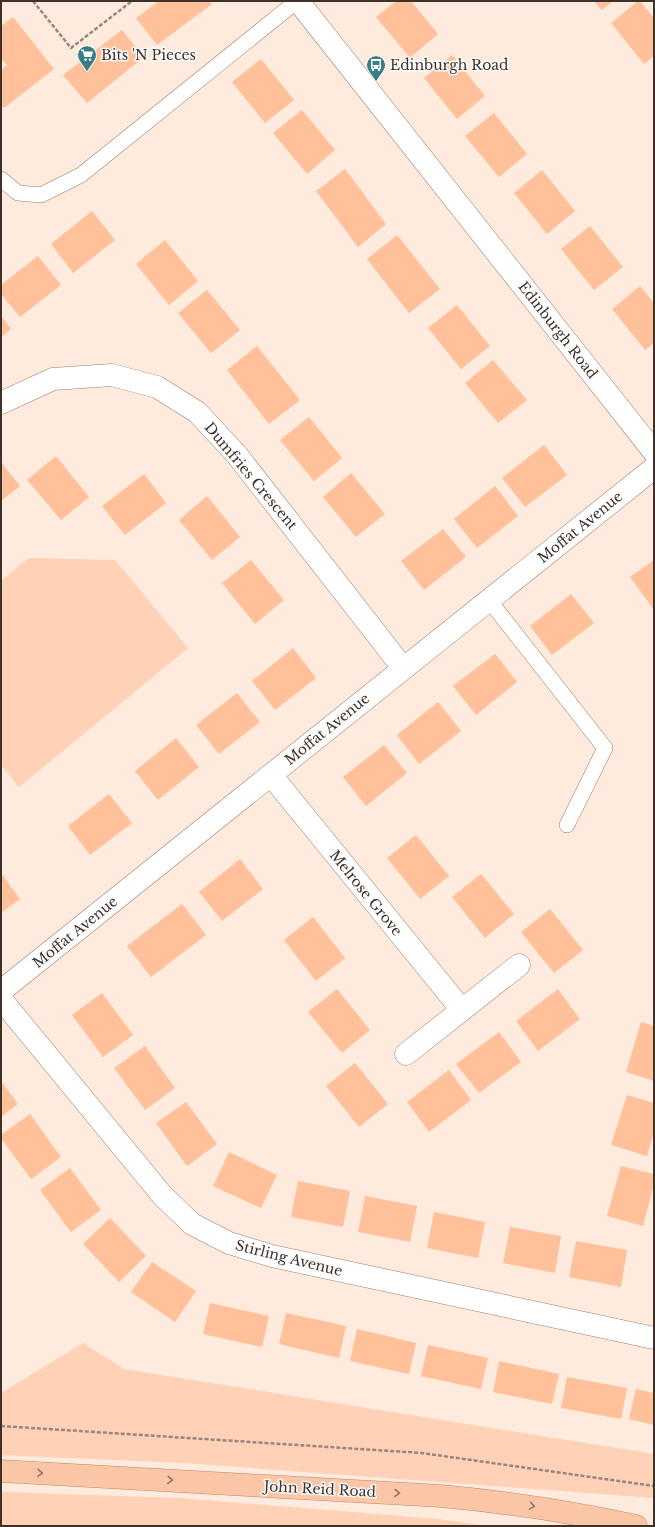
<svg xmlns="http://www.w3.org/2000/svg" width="655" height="1527" font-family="'Libre Baskerville',serif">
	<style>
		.green { fill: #ffd1b6 }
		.building { fill: #ffc09a }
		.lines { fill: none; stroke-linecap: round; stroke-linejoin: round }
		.service-casing { stroke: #9c7d6b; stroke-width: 16 }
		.minor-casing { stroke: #9c7d6b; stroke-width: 23 }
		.trunk-casing { stroke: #b8886c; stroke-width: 23 }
		.path { stroke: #96867c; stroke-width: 2.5; stroke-dasharray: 4 2; stroke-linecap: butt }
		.service { stroke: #fff; stroke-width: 15 }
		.minor { stroke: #fff; stroke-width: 22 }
		.trunk { stroke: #fac6a6; stroke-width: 22 }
		.oneway { stroke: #937462 }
		.labels { text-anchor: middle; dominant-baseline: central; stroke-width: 3; stroke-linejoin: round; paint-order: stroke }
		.poi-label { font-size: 14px; fill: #3e312a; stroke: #fcfcfc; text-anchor: start }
		.street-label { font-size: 14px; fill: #3e312a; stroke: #fcfcfc }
	</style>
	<rect width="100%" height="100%" fill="#ffeade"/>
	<path class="green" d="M 28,558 L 115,560 L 188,648 L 19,787 L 1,765 L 1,581 Z
		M 83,1343 L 124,1369 L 654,1454 L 654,1498 L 185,1463 L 1,1455 L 1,1393 Z
		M 1,1492 L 179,1498 L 438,1519 L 488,1526 L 1,1526 Z"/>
	<path class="building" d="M 159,1 L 209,1 L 212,4 L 157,45 L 136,18 Z
		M 396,1 L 411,1 L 438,34 L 410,58 L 376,17 Z
		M 594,1 L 613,1 L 602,10 Z
		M 638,1 L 640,1 L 654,18 L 654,56 L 644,64 L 611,23 Z
		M 13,17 L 54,69 L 4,108 L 1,105 L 1,70 L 7,65 L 1,58 L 1,26 Z
		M 122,30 L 144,57 L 87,103 L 63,75 Z
		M 452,55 L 485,96 L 457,119 L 424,78 Z
		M 261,59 L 294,100 L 265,123 L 232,82 Z
		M 302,110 L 335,150 L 307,174 L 273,133 Z
		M 494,113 L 527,154 L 499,177 L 465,136 Z
		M 345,169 L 386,224 L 358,247 L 316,191 Z
		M 542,170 L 575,211 L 547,234 L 514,193 Z
		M 92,211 L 115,240 L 73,273 L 51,244 Z
		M 590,226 L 623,267 L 594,290 L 561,249 Z
		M 397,235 L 440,289 L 409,313 L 367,259 Z
		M 165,240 L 198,281 L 169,305 L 136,264 Z
		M 38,256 L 61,285 L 20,317 L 1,294 L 1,285 Z
		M 640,286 L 654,303 L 654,343 L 645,350 L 612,309 Z
		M 207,290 L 240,330 L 211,353 L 178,313 Z
		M 457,305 L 490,346 L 461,369 L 428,328 Z
		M 1,316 L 11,329 L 1,337 Z
		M 257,346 L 300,400 L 269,424 L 227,370 Z
		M 493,360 L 527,400 L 498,423 L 465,383 Z
		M 309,417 L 342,458 L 314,481 L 280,440 Z
		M 544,445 L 567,475 L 525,507 L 502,478 Z
		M 56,456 L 89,497 L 61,520 L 27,480 Z
		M 1,462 L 20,486 L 1,501 Z
		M 351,473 L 385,514 L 356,537 L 323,497 Z
		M 144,474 L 166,503 L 125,535 L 102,506 Z
		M 495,486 L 518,516 L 477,548 L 454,519 Z
		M 207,496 L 240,537 L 212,560 L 179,520 Z
		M 443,529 L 466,557 L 424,590 L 401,561 Z
		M 251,560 L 284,600 L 255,624 L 222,583 Z
		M 654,560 L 654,610 L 630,577 Z
		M 571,594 L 594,623 L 552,655 L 530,626 Z
		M 293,648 L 316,678 L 275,710 L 252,681 Z
		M 495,654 L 517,682 L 476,715 L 453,686 Z
		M 237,693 L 260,722 L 219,754 L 196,725 Z
		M 438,702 L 461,731 L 419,764 L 397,735 Z
		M 176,738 L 199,767 L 158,800 L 135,771 Z
		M 384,745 L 407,773 L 366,806 L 343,777 Z
		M 109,794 L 132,823 L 90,855 L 68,826 Z
		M 416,835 L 449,876 L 420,899 L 387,858 Z
		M 240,859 L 263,889 L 222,921 L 199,892 Z
		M 1,873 L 20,899 L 1,913 Z
		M 481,874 L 514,914 L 485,938 L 452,897 Z
		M 182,904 L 206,935 L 151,977 L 127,946 Z
		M 550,909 L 583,950 L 554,973 L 521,932 Z
		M 313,917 L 345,958 L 316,981 L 284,940 Z
		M 337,989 L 370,1030 L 342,1053 L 308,1012 Z
		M 558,989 L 580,1019 L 538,1051 L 516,1021 Z
		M 102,993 L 133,1035 L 103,1057 L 72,1015 Z
		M 641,1022 L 654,1026 L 654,1081 L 626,1072 Z
		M 499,1032 L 521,1062 L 479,1093 L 456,1064 Z
		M 145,1046 L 175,1088 L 145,1110 L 114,1068 Z
		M 355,1063 L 388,1104 L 359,1127 L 326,1086 Z
		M 449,1070 L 471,1100 L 429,1132 L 407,1102 Z
		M 1,1081 L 18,1104 L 1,1117 Z
		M 627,1095 L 654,1103 L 654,1132 L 647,1156 L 611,1145 Z
		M 186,1102 L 217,1144 L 187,1166 L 156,1123 Z
		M 30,1114 L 61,1157 L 31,1179 L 1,1138 L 1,1135 Z
		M 229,1152 L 277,1175 L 261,1208 L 213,1186 Z
		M 621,1166 L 654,1174 L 654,1184 L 643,1226 L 607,1216 Z
		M 70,1168 L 101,1210 L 71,1232 L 40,1190 Z
		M 298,1181 L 350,1191 L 343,1227 L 291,1217 Z
		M 365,1196 L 417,1206 L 410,1242 L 358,1232 Z
		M 434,1212 L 485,1222 L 478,1258 L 427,1248 Z
		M 110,1218 L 146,1256 L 119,1282 L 83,1244 Z
		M 510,1227 L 561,1236 L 555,1273 L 503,1263 Z
		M 576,1241 L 627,1250 L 621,1287 L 569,1277 Z
		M 152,1262 L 196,1291 L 175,1322 L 131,1292 Z
		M 210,1303 L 269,1316 L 262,1347 L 203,1334 Z
		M 286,1313 L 346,1326 L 339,1358 L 279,1344 Z
		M 357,1329 L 416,1343 L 409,1374 L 350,1361 Z
		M 428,1345 L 488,1358 L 481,1389 L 421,1376 Z
		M 499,1361 L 559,1374 L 552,1404 L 493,1392 Z
		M 567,1377 L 627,1388 L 621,1419 L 561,1408 Z
		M 636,1389 L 654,1393 L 654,1425 L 629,1419 Z"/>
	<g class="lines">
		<defs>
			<path id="service" d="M 1,179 L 18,193 L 41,195 L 81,175 L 297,1
				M 489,600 L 605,748 L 567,825"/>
			<path id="minor" d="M 298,1 L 654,452
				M 1,403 L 53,379 L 112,375 L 157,387 L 197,412 L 237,455 L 403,668
				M 271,775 L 462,1010
				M 1,991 L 654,468
				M 1,999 L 162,1195 L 192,1224 L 229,1243 L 272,1256 L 654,1338
				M 406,1054 L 519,965"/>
			<path id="trunk" d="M 1,1471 L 441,1496 C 507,1502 572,1512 636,1526"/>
		</defs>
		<use href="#service" class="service-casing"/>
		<use href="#minor" class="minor-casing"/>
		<use href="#trunk" class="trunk-casing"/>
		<path class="path" d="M 33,1 L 71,48 L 132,1
			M 1,1426 L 422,1453 L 654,1486"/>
		<use href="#service" class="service"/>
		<use href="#minor" class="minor"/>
		<use href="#trunk" class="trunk"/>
	</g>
	<defs><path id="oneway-chevron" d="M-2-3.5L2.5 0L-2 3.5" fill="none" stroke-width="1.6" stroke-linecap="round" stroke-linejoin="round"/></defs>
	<g class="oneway">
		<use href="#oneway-chevron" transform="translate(40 1473) rotate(3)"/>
		<use href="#oneway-chevron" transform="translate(170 1480) rotate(3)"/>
		<use href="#oneway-chevron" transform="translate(397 1493) rotate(3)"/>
		<use href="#oneway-chevron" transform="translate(532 1506) rotate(9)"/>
	</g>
	<defs>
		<symbol id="supermarket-pin" viewBox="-11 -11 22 30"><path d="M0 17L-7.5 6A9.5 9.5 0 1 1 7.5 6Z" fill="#377f85" stroke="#fcfcfc"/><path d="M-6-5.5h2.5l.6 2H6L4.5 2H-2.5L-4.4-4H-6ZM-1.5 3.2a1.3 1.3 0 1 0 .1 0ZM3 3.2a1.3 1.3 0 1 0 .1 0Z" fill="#fff"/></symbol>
		<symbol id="bus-pin" viewBox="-11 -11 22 30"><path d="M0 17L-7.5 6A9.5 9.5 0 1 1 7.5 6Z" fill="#377f85" stroke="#fcfcfc"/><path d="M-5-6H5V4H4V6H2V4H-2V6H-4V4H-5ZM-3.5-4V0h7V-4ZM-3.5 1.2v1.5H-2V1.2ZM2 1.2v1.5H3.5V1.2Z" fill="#fff"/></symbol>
	</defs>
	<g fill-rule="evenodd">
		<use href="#supermarket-pin" x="76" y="44" width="22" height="30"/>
		<use href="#bus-pin" x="365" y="54" width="22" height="30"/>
	</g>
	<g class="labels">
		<g class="poi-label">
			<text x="101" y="55">Bits 'N Pieces</text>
			<text x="390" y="65">Edinburgh Road</text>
		</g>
		<g class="street-label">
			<text transform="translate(558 330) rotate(52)">Edinburgh Road</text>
			<text transform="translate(251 476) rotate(50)">Dumfries Crescent</text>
			<text transform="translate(580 527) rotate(-39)">Moffat Avenue</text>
			<text transform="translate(327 729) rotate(-39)">Moffat Avenue</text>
			<text transform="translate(366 893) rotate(51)">Melrose Grove</text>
			<text transform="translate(75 932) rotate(-39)">Moffat Avenue</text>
			<text transform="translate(289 1258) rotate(14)">Stirling Avenue</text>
			<text transform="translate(320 1489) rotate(3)">John Reid Road</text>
		</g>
	</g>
	<rect width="655" height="1527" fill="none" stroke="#3e312a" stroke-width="4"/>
</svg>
